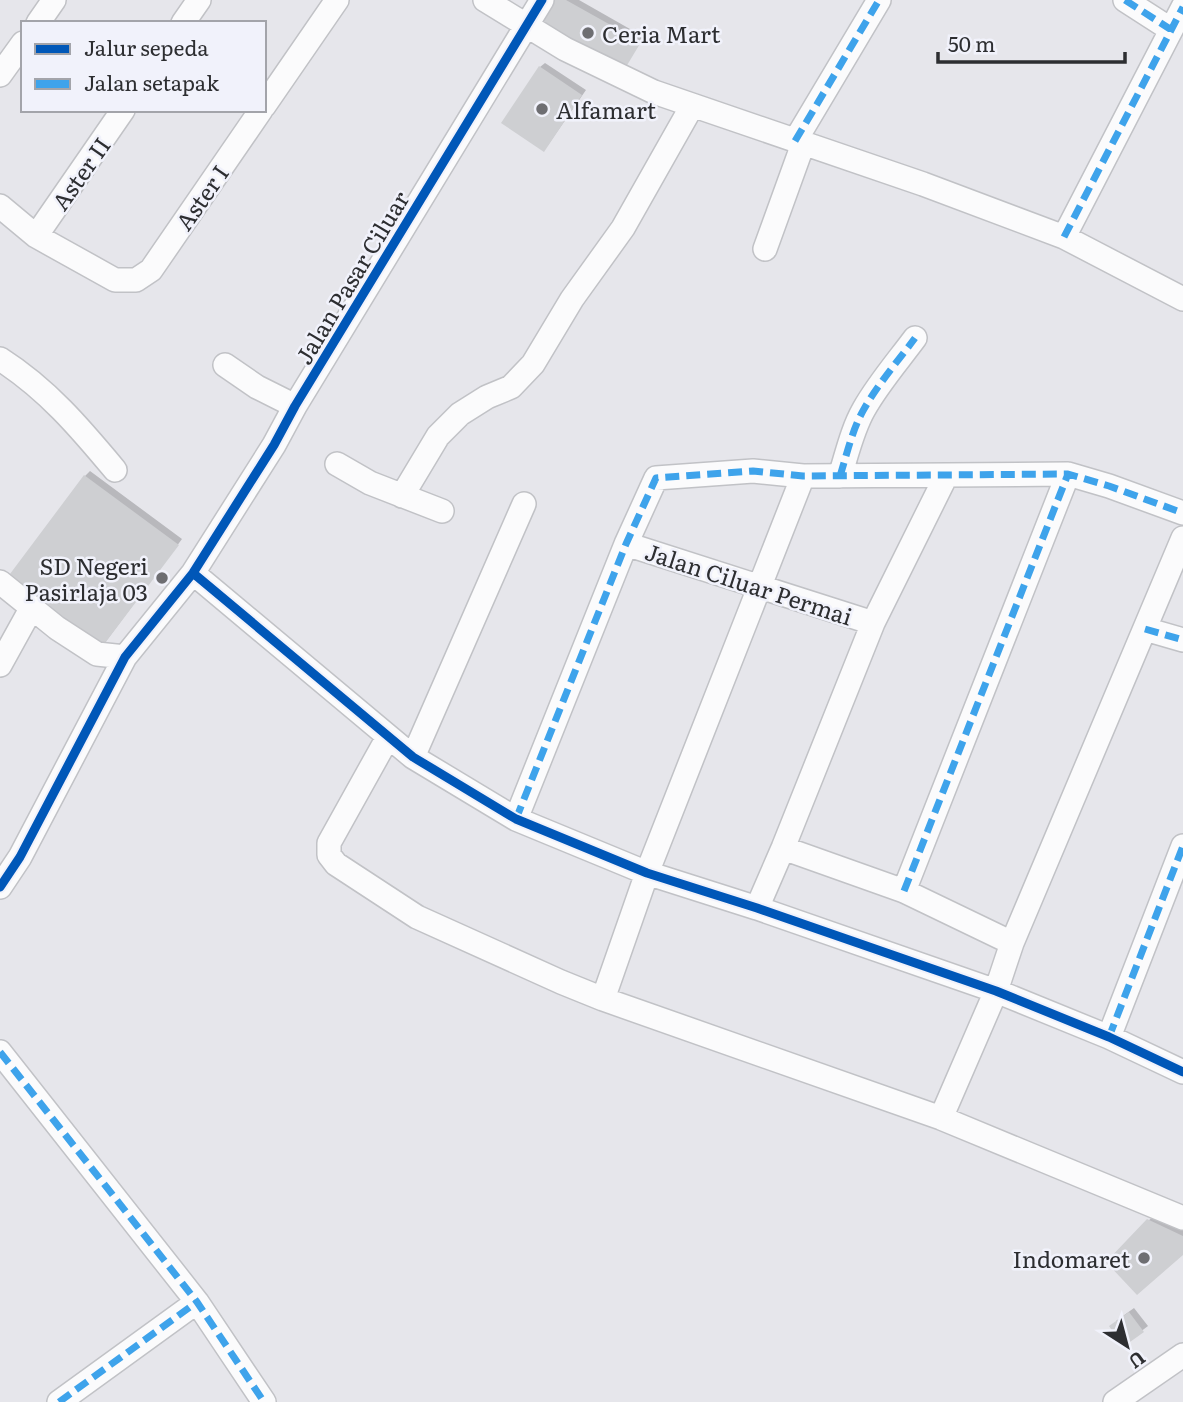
<svg xmlns="http://www.w3.org/2000/svg" width="1183" height="1402" font-family="Literata,serif">
	<style>
		.shadow { fill: #0003 }
		.building { fill: #cecfd2 }
		.lines { fill: none; stroke-linecap: round; stroke-linejoin: round }
		.minor-casing { stroke: #c1c2c6; stroke-width: 26 }
		.minor { stroke: #fbfbfc; stroke-width: 23 }
		.quiet { stroke: #3ea3eb; stroke-width: 7; stroke-dasharray: 14 7; stroke-linecap: butt }
		.cycleway-casing { stroke: #f1f2fb; stroke-width: 13 }
		.cycleway { stroke: #0057b8; stroke-width: 9 }
		.poi-dot { fill: #6e6e72; stroke: #f1f2fb; stroke-width: 2.5 }
		.labels { text-anchor: middle; dominant-baseline: central; stroke-width: 5; stroke-linejoin: round; paint-order: stroke }
		.poi-label { font-size: 23px; fill: #2d2e31; stroke: #f1f2fb; text-anchor: start }
		.street-label { font-size: 23px; fill: #2d2e31; stroke: #f1f2fb }
	</style>
	<rect width="100%" height="100%" fill="#e6e6eb"/>
	<path class="shadow" d="M 551,0 L 579,0 L 644,37 L 623,69 Z
		M 545,63 L 586,90 L 548,145 L 540,67 Z
		M 90,471 L 182,539 L 104,644 L 85,476 Z
		M 1165,1204 L 1183,1212 L 1183,1252 L 1108,1262 Z
		M 1134,1308 L 1148,1326 L 1123,1345 L 1116,1321 Z"/>
	<path class="building" d="M 549,0 L 566,0 L 641,42 L 623,72 L 535,23 Z
		M 539,66 L 582,95 L 544,152 L 501,123 Z
		M 84,475 L 179,545 L 99,651 L 4,582 Z
		M 1147,1219 L 1183,1236 L 1183,1255 L 1137,1295 L 1106,1262 Z
		M 1129,1312 L 1144,1332 L 1123,1347 L 1109,1326 Z"/>
	<g class="lines">
		<defs>
			<path id="minor" d="M 485,0 L 565,49 L 654,92 L 923,184 L 1064,237 L 1183,299
				M 1125,0 L 1170,29
				M 38,23 L 54,0
				M 183,23 L 199,0
				M 0,75 L 23,43
				M 264,106 L 337,0
				M 795,141 L 879,0
				M 0,206 L 36,236 L 115,280 L 136,280 L 151,270 L 261,110
				M 36,236 L 123,110
				M 1064,237 L 1183,7
				M 765,249 L 803,144
				M 0,359 C 47,389 80,428 115,470
				M 225,365 L 257,387 L 295,406
				M 337,464 L 370,483 L 442,511
				M 840,476 C 847,454 852,430 864,409 C 878,384 898,361 915,338
				M 402,496 L 438,436 L 460,414 L 487,397 L 511,387 L 533,364 L 572,299 L 623,228 L 692,106
				M 626,544 L 873,623
				M 193,573 L 413,757 L 516,819 L 647,873 L 757,908 L 996,991 L 1109,1037 L 1183,1072
				M 0,582 L 57,628 L 97,654 L 125,657
				M 1145,629 L 1183,640
				M 0,665 L 32,607
				M 388,737 L 329,843 L 329,855 L 336,864 L 417,917 L 561,982 L 603,999 L 941,1118 L 1183,1218
				M 413,757 L 524,504
				M 516,819 L 626,544 L 656,478 L 753,471 L 803,476 L 1068,474 L 1109,486 L 1183,513
				M 783,848 L 904,891 L 1012,943
				M 0,887 L 20,857 L 125,657 L 193,573 L 274,445 L 295,406 L 542,0
				M 904,891 L 1068,474
				M 757,908 L 783,848 L 873,623 L 946,476
				M 603,999 L 647,873 L 803,476
				M 1109,1037 L 1183,846
				M 0,1052 L 197,1302 L 264,1402
				M 941,1118 L 996,991 L 1012,943 L 1183,538
				M 59,1402 L 197,1302
				M 1115,1402 L 1183,1355"/>
		</defs>
		<use href="#minor" class="minor-casing"/>
		<use href="#minor" class="minor"/>
		<path class="quiet" d="M 1125,0 L 1170,29
			M 795,141 L 879,0
			M 1064,237 L 1183,7
			M 840,476 C 847,454 852,430 864,409 C 878,384 898,361 915,338
			M 1145,629 L 1183,640
			M 516,819 L 626,544 L 656,478 L 753,471 L 803,476 L 1068,474 L 1109,486 L 1183,513
			M 904,891 L 1068,474
			M 1109,1037 L 1183,846
			M 0,1052 L 197,1302 L 264,1402
			M 59,1402 L 197,1302"/>
		<defs>
			<path id="cycleway" d="M 193,573 L 413,757 L 516,819 L 647,873 L 757,908 L 996,991 L 1109,1037 L 1183,1072
				M 0,887 L 20,857 L 125,657 L 193,573 L 274,445 L 295,406 L 542,0"/>
		</defs>
		<use href="#cycleway" class="cycleway-casing"/>
		<use href="#cycleway" class="cycleway"/>
	</g>
	<g class="poi-dot">
		<circle cx="588" cy="33" r="7"/>
		<circle cx="542" cy="109" r="7"/>
		<circle cx="162" cy="578" r="7"/>
		<circle cx="1144" cy="1258" r="7"/>
	</g>
	<g class="labels">
		<g class="poi-label">
			<text x="602" y="33">Ceria Mart</text>
			<text x="556" y="109">Alfamart</text>
			<text x="148" y="565" text-anchor="end">SD Negeri<tspan x="148" dy="26">Pasirlaja 03</tspan></text>
			<text x="1130" y="1258" text-anchor="end">Indomaret</text>
		</g>
		<g class="street-label">
			<text transform="translate(80 173) rotate(-55)">Aster II</text>
			<text transform="translate(201 197) rotate(-55)">Aster I</text>
			<text transform="translate(351 277) rotate(-59)">Jalan Pasar Ciluar</text>
			<text transform="translate(749 583) rotate(18)">Jalan Ciluar Permai</text>
		</g>
	</g>
	<rect x="21" y="21" width="245" height="91" fill="#f1f2fb" stroke="#a3a4aa" stroke-width="2"/>
	<rect x="35" y="44" width="35" height="10" fill="#0057b8" stroke="#a3a4aa" stroke-width="2"/>
	<text x="84" y="56" font-size="21" fill="#2d2e31">Jalur sepeda</text>
	<rect x="35" y="79" width="35" height="10" fill="#3ea3eb" stroke="#a3a4aa" stroke-width="2"/>
	<text x="84" y="91" font-size="21" fill="#2d2e31">Jalan setapak</text>
	<g transform="translate(1127 1346) rotate(144)" stroke="#f1f2fb" stroke-width="5" paint-order="stroke">
	<path d="M0-5L12 26L0 18L-12 26Z" fill="#2d2e31"/>
	<text y="-10" font-size="19" font-weight="bold" text-anchor="middle" fill="#2d2e31">U</text>
	</g>
	<path d="M938 52v10h187v-10" fill="none" stroke="#2d2e31" stroke-width="3.5"/>
	<text x="948" y="52" font-size="21" fill="#2d2e31" stroke="#f1f2fb" stroke-width="5" paint-order="stroke">50 m</text>
</svg>
